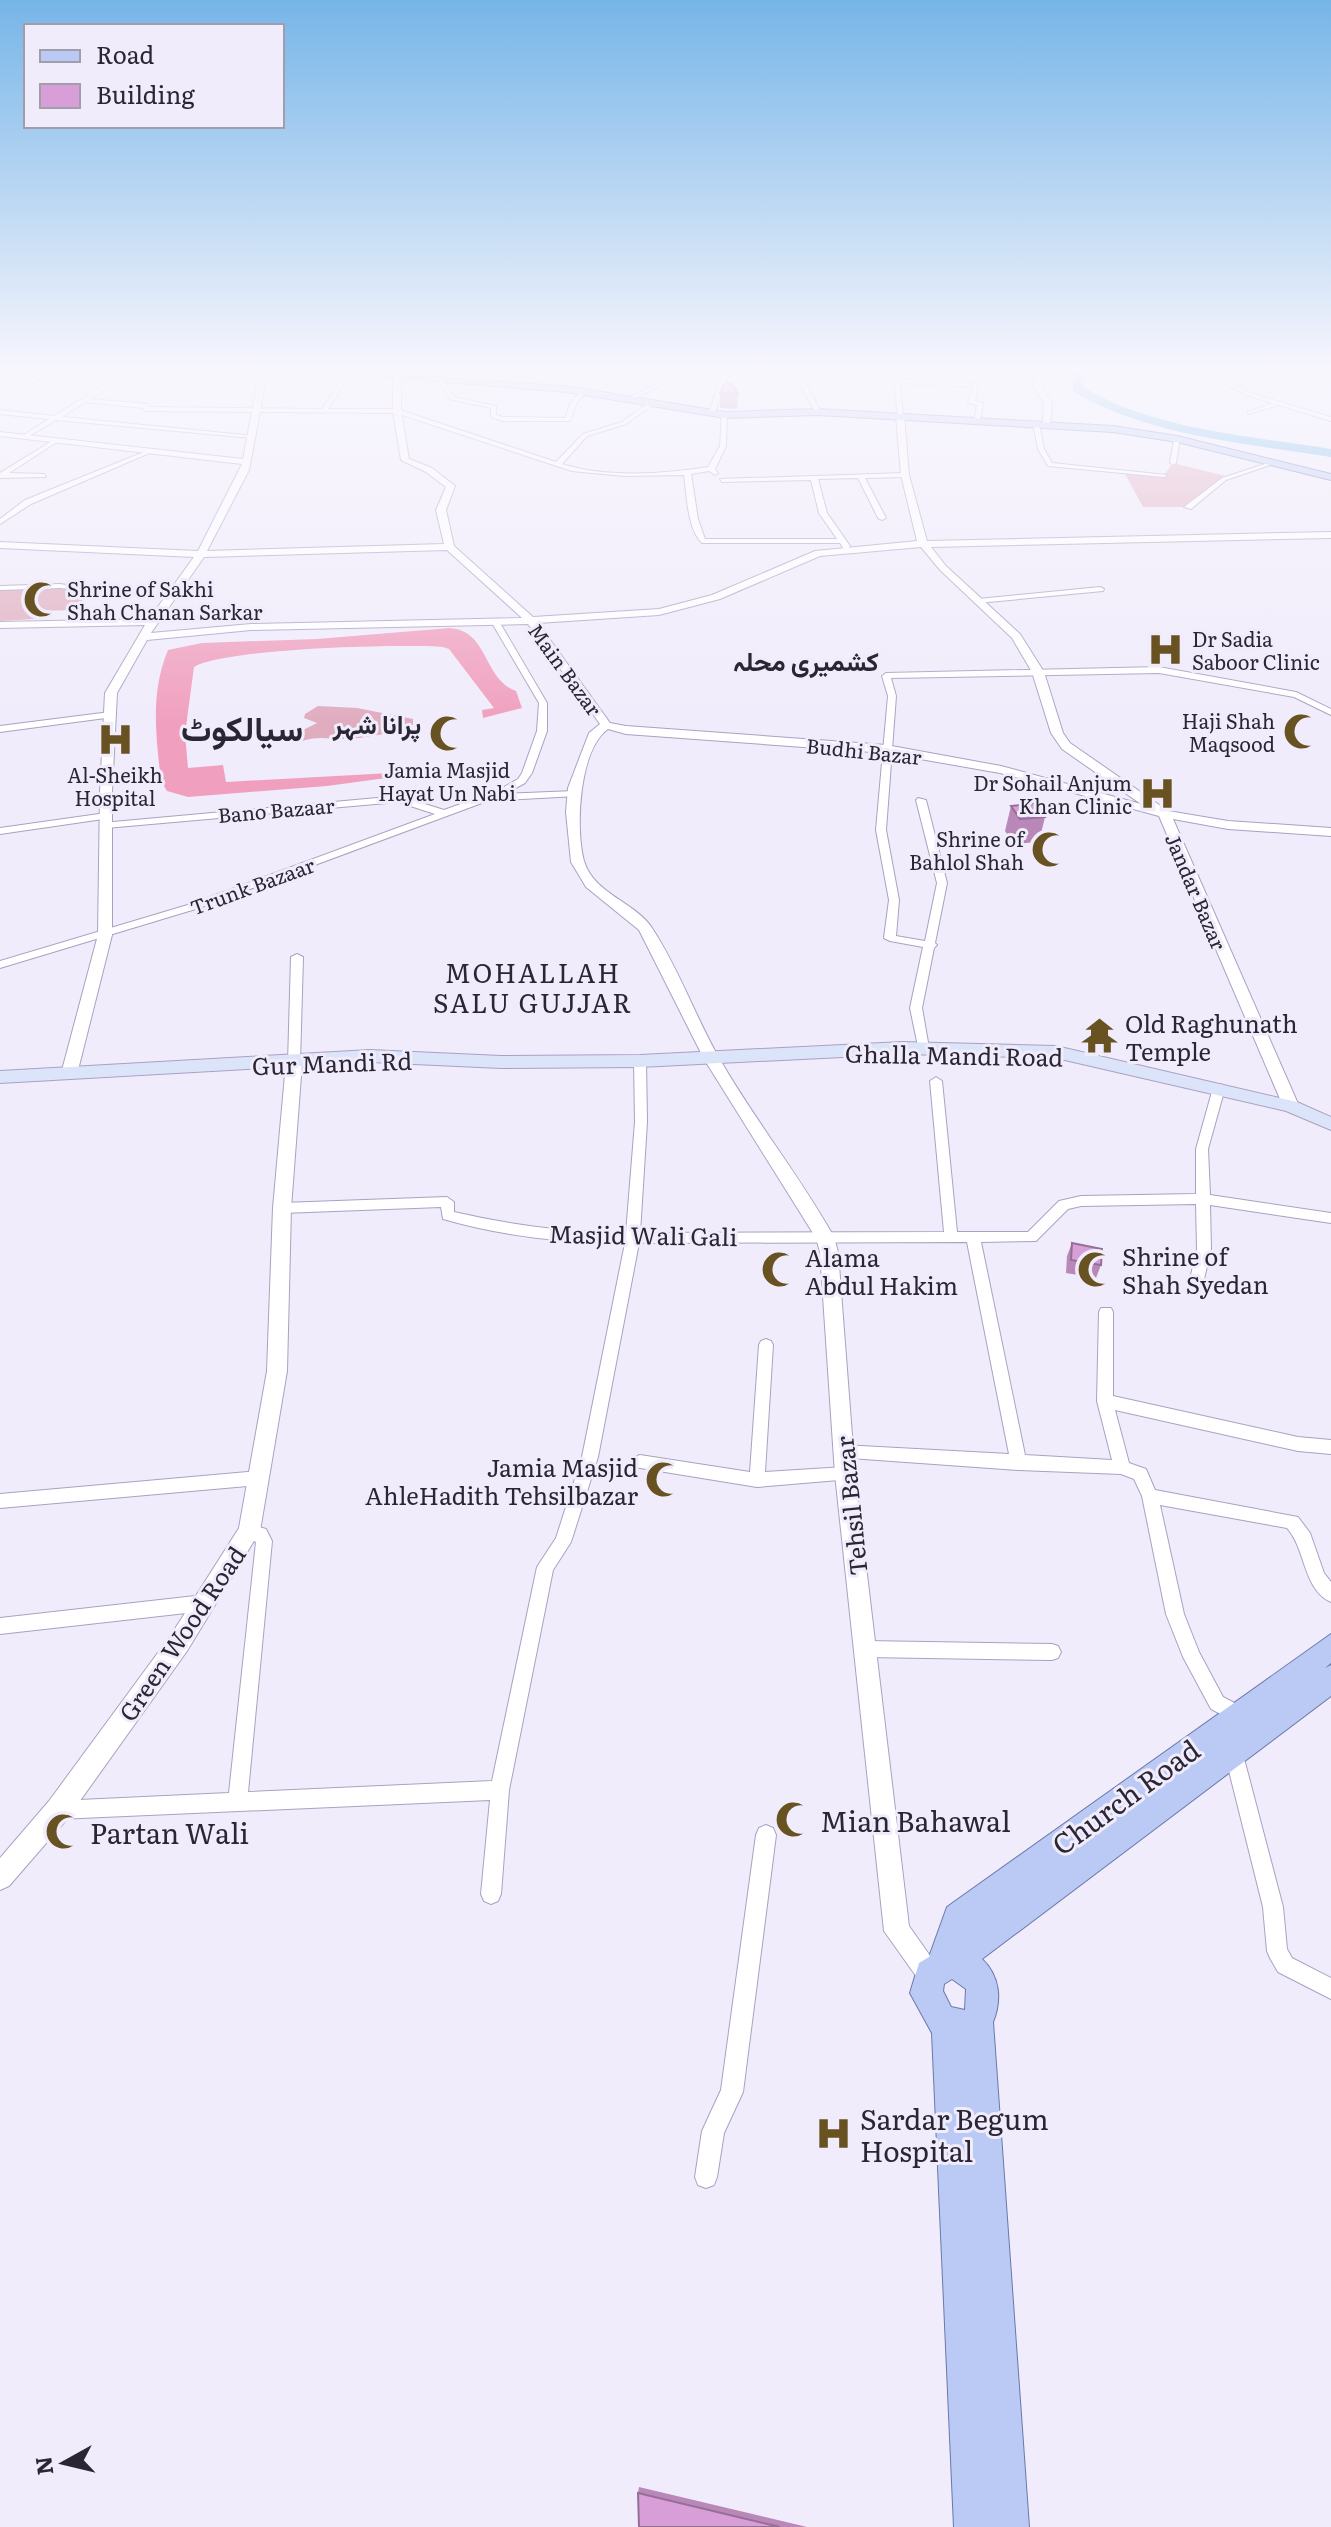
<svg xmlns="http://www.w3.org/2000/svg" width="1331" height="2527" font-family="Literata,Vazirmatn,serif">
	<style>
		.green { fill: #e0adbf }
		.forest { fill: #f0a0be }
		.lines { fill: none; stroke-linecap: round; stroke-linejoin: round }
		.river { fill: #6cb7e8; fill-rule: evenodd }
		.minor-casing { stroke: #aaa1c2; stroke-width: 2 }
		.tertiary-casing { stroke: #aaa1c2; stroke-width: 2 }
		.secondary-casing { stroke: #aaa1c2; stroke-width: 2 }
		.primary-casing { stroke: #6a79ab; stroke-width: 2 }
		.minor { fill: #fff; fill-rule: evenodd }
		.tertiary { fill: #fff; fill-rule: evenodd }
		.secondary { fill: #dce4f9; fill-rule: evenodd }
		.primary { fill: #bacaf4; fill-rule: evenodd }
		.wall { fill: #b988b9 }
		.building { fill: #d79ed7; stroke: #966f96; stroke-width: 2 }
		.labels { text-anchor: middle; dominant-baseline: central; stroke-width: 6; stroke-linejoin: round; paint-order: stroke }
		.far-poi-label { font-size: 20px; fill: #2a2633; stroke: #f0ecfb; text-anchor: end }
		.far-street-label { font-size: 20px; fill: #2a2633; stroke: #f0ecfb }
		.poi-label { font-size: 24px; fill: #2a2633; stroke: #f0ecfb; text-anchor: start }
		.street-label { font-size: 24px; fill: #2a2633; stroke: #f0ecfb }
		.far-district-label { font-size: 26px; font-weight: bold; fill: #2a2633; stroke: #f0ecfb }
		.neighbourhood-label { font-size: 26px; letter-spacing: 2px; fill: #2a2633; stroke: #f0ecfb }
		.near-street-label { font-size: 28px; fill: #2a2633; stroke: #f0ecfb }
		.near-poi-label { font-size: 28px; fill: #2a2633; stroke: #f0ecfb; text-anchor: start }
		.far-town-label { font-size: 34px; font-weight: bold; fill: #2a2633; stroke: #f0ecfb }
	</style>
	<rect width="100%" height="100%" fill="#f0ecfb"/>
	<path class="green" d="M 1173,463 L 1230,477 L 1188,507 L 1143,507 L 1124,472 L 1164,475 Z
		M 60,586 L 89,589 L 76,610 L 37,611 L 35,619 L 0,621 L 0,588 Z
		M 318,706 L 357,708 L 413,719 L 413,725 C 393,733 367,738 345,739 C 328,739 319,736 302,741 L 303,730 L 317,723 L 304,718 L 305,714 Z"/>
	<path class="forest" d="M 450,628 C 489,631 483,679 516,691 L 522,708 L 483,718 L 482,710 L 494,708 L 449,649 L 443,647 C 402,644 226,648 194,667 L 185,734 L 188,768 L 223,765 L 226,782 L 445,770 L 327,786 L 188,797 L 167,791 L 161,781 C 156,736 150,693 168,650 L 202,643 L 317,639 Z"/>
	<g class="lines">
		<path class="river" d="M 1073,369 L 1085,369 L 1083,387 C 1154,430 1251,436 1331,449 L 1331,457 C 1249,444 1143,435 1073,391 Z"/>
		<defs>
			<path id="minor" d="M 50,369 L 57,369 L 26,386 L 21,385 Z
				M 130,369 L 137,369 L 90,399 L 147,404 L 149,407 L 322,409 L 348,371 L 351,373 L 328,409 L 397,409 L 556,462 L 583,434 L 622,422 L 650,402 L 654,402 L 654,404 L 626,424 L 587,436 L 562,464 C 605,478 664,474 708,467 L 720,446 L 722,415 L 727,414 L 726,446 L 715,469 L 718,473 L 715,475 L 709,471 L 691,474 L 698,519 L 705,539 L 837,539 L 819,513 L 811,480 L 722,482 L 720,479 L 905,473 L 908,475 L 905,477 L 865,478 L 886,518 L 882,520 L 878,518 L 858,478 L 818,479 L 827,513 L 850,546 L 849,548 L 843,548 L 840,543 L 702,543 C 687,529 687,495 684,475 L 624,476 L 572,471 L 396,413 L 146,411 L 143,409 L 144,408 L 85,402 L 62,417 L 255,436 L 252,438 L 56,420 L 24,439 L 22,436 L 49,419 L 0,414 L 0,410 L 54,416 Z
				M 684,369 L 819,369 L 799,371 L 821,412 L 816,413 L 793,372 L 729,374 L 715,412 L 712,414 L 709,412 L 723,373 L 690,370 L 632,400 L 627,399 Z
				M 883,369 L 889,369 L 899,379 L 978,384 L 975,401 L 983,403 L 980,421 L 977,423 L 974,421 L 977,405 L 968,403 L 973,387 L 900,383 L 903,416 L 898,417 L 894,381 Z
				M 442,380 L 454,397 L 496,406 L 496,415 L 503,417 L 565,418 L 571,402 L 581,391 L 586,392 L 577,402 L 570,421 L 502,421 L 491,417 L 491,408 L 450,399 L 439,382 Z
				M 1222,380 L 1226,380 L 1250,393 L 1331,417 L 1331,421 L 1279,405 L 1248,414 L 1248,412 L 1273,403 L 1246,395 L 1222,382 Z
				M 1036,421 L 1039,423 L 1044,449 L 1052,463 L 1167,475 L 1164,477 L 1048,466 L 1038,449 L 1033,423 Z
				M 1177,437 L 1180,439 L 1176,463 L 1173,465 L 1170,463 L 1174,439 Z
				M 55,439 L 60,440 L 9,473 L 44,474 L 46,477 L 0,478 L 0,473 Z
				M 149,450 L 154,451 L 31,504 L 0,524 L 0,519 L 25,500 Z
				M 1268,463 L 1273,464 L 1226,480 L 1191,509 L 1184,507 L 1222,478 Z
				M 60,584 L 93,589 L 89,591 L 60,588 L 0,590 L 0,586 Z
				M 1100,587 L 1104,589 L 1103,591 L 978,603 L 974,601 L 978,599 Z
				M 493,621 L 500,623 L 547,703 L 547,731 L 532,773 L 525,783 L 505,794 L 574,791 L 579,794 L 577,796 L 503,800 L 498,797 L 199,908 L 0,968 L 0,961 L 191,904 L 435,814 L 398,802 L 106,828 L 101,825 L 102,823 L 399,796 L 444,810 L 497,791 L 518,779 L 522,773 L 537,731 L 539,703 L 492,623 Z
				M 1159,667 L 1296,692 L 1331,709 L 1331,715 L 1294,697 L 1159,673 L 891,678 L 896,696 L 886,830 L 899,900 L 896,936 L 925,941 L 937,883 L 916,800 L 918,798 L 926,800 L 947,883 L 935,943 L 937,945 L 934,948 L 922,1008 L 929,1048 L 923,1052 L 919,1051 L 910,1008 L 923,947 L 890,941 L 884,938 L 889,900 L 876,830 L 888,696 L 882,676 L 886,673 Z
				M 110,712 L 113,713 L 113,717 L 0,732 L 0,726 Z
				M 106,813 L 110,814 L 110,818 L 0,834 L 0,828 Z
				M 297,954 L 303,957 L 300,1063 L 294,1067 L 288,1063 L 291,957 Z
				M 640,1057 L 646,1061 L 647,1122 L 640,1233 L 944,1232 L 930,1081 L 936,1077 L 942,1081 L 957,1232 L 1028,1232 L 1059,1201 L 1081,1196 L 1196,1194 L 1196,1149 L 1213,1088 L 1219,1084 L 1223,1085 L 1225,1088 L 1208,1149 L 1210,1195 L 1331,1213 L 1331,1223 L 1210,1205 L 1211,1249 L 1204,1279 L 1202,1283 L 1192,1283 L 1190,1279 L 1197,1249 L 1196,1204 L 1081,1206 L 1068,1209 L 1036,1241 L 981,1242 L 1025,1455 L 1112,1460 L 1097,1401 L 1099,1312 L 1101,1308 L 1111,1308 L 1113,1312 L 1113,1396 L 1298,1437 L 1331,1440 L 1331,1454 L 1298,1451 L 1115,1410 L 1129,1463 L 1146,1469 L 1155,1490 L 1298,1517 L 1310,1533 L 1324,1573 L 1331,1582 L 1331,1602 C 1303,1590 1306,1549 1287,1528 L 1160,1505 L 1184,1614 L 1199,1652 L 1223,1697 L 1244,1708 L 1247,1714 L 1244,1720 L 1238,1723 L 1211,1709 L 1183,1657 L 1166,1614 L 1142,1496 L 1134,1479 L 1121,1474 L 1019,1470 L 836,1457 L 834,1452 L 836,1447 L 842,1445 L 1009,1454 L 967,1242 L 639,1243 L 598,1457 L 571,1542 L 553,1570 L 509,1790 L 501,1894 L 498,1901 L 491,1904 L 484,1901 L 481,1894 L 490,1800 L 58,1819 L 51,1817 L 49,1810 L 51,1803 L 58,1801 L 229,1793 L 256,1542 L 243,1536 L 241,1531 L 243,1526 L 249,1524 L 266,1529 L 272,1541 L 248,1792 L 492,1781 L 537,1567 L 556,1538 L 582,1457 L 625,1243 C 564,1243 502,1236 443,1219 L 441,1207 L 282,1213 L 275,1208 L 282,1203 L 447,1197 L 454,1202 L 454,1212 C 511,1225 568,1233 626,1233 L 635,1122 L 634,1061 Z
				M 766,1339 L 771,1341 L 773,1345 L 765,1472 L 845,1467 L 851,1469 L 853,1474 L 851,1479 L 757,1487 L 634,1467 L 632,1462 L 634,1457 L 640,1455 L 750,1472 L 759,1345 L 761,1341 Z
				M 258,1471 L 264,1473 L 266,1478 L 264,1483 L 258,1485 L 0,1508 L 0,1494 Z
				M 204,1595 L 210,1597 L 213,1603 L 210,1609 L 204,1611 L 0,1634 L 0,1618 Z
				M 866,1641 L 1052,1644 L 1058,1646 L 1061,1652 L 1058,1658 L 1052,1660 L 866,1657 L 860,1655 L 857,1649 L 860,1643 Z
				M 1233,1742 L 1240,1744 L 1242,1751 L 1283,1907 L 1287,1949 L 1292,1958 L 1331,1978 L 1331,1999 L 1278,1972 L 1270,1958 L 1267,1951 L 1263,1907 L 1224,1751 L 1226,1744 Z
				M 766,1825 L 773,1828 L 776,1835 L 743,2092 L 724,2133 L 717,2177 L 714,2185 L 706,2188 L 698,2185 L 695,2177 L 702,2131 L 721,2090 L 756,1835 L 759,1828 Z"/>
			<path id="tertiary" d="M 267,369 L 275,369 L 265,385 L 249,470 L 207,551 L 444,544 L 436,510 L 446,487 L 426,472 L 401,460 L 393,411 L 393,379 L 397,377 L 401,379 L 401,411 L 409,459 L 432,468 L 455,486 L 446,510 L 454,546 L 533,617 L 659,609 L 712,595 L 815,551 L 917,541 L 901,475 L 896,416 L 900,414 L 904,416 L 909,475 L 927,541 L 1331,532 L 1331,538 L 931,547 L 946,566 L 1020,634 L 1044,672 L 1063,733 L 1070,743 L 1168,811 L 1228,821 L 1331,828 L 1331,836 L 1228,829 L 1173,819 L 1299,1106 L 1297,1110 L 1285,1110 L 1283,1106 L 1159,816 L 1000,773 L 886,753 L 626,734 L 608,729 C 579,750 575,828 584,861 C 594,894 635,902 652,928 C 679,969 695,1016 719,1058 C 754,1119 799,1175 834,1237 L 838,1252 L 855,1474 L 909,1926 L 943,1974 L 939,1983 L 930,1987 L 921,1983 L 884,1931 L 835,1474 L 820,1252 L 816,1238 L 704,1059 L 639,930 L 586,887 L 571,862 L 566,812 L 568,788 L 589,733 L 600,724 L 528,624 L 251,630 L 147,640 L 117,693 L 112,792 L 112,935 L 77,1074 L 69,1079 L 61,1074 L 98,935 L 100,792 L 105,693 L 145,625 L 0,628 L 0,622 L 149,619 L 194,557 L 0,548 L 0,542 L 198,551 L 242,464 L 0,436 L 0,432 L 243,459 L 257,385 ZM 921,547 L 940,570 L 1012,638 L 1032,672 L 1051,733 L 1062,749 L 1141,804 L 1001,766 L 886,745 L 626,726 L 610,723 L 538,623 L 659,615 L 720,599 L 820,556 ZM 447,550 L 522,618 L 251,624 L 151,633 L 204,557 Z
				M 378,369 L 386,369 L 379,379 L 375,377 Z
				M 1034,369 L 1042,369 L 1041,387 L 1052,403 L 1050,425 L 1043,423 L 1044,403 L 1033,387 Z
				M 294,1058 L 302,1063 L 291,1208 L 287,1371 L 260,1531 L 187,1651 L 67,1819 L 9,1886 L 0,1890 L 0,1858 L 49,1801 L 171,1635 L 239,1528 L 267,1371 L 273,1208 L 286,1063 Z"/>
			<path id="secondary" d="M 903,1042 L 1056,1046 L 1297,1102 L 1331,1117 L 1331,1130 L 1286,1111 L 1056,1058 L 903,1054 L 640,1067 L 501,1068 L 370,1062 L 0,1083 L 0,1071 L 370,1050 L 501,1056 L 640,1055 Z"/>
			<path id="primary" d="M 291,369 L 566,386 L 725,412 L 818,409 L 1113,426 L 1177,436 L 1331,474 L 1331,480 L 1177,442 L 1113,432 L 818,415 L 725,418 L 566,392 Z
				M 1331,1634 L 1331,1663 L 1325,1668 L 1331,1665 L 1331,1696 L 982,1959 C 1000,1976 1002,2000 993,2022 L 1029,2527 L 954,2527 L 932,2033 L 910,1993 L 919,1963 L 929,1957 L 947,1907 ZM 952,1979 L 966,1989 L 965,2010 L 951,2007 L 943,1991 L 944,1984 Z"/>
		</defs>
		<use href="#minor" class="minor-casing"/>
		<use href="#tertiary" class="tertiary-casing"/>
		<use href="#secondary" class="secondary-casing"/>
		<use href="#primary" class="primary-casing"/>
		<use href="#minor" class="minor"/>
		<use href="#tertiary" class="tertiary"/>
		<use href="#secondary" class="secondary"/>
		<use href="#primary" class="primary"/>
	</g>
	<path class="wall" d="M 720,393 L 738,394 L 737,409 L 720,408 Z
		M 1011,806 L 1045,817 L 1039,842 L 1014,844 L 1005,831 Z
		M 1072,1243 L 1101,1265 L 1096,1278 L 1066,1273 L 1067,1256 Z
		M 639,2487 L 807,2527 L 639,2527 L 638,2493 Z"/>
	<path class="building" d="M 724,384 L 732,384 L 738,394 L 720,393 Z
		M 1036,803 L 1045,817 L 1020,819 L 1011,806 Z
		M 1072,1243 L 1102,1249 L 1101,1265 L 1071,1260 Z
		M 638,2493 L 780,2527 L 639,2527 Z"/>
	<linearGradient id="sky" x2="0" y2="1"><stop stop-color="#76b5e8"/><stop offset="0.51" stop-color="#f8f6fd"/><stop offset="1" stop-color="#f8f6fd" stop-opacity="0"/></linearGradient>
	<rect width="1331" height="723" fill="url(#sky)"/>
	<defs>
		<symbol id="mosque-bare" viewBox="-9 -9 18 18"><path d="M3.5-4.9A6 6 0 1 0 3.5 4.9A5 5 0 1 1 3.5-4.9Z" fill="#695222" stroke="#f0ecfb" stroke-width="2.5" paint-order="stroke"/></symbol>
		<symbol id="hospital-bare" viewBox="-9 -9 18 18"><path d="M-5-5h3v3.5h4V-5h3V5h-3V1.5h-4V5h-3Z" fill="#695222" stroke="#f0ecfb" stroke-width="2.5" paint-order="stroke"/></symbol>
		<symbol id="temple-bare" viewBox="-9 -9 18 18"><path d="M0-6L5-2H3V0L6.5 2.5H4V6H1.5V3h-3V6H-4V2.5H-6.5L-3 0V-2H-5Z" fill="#695222" stroke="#f0ecfb" stroke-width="2.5" paint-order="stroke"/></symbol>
	</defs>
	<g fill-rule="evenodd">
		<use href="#mosque-bare" x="16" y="574" width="51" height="51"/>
		<use href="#hospital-bare" x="1140" y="624" width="51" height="51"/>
		<use href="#mosque-bare" x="1276" y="706" width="51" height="51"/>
		<use href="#mosque-bare" x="422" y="708" width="51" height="51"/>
		<use href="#hospital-bare" x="90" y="714" width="51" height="51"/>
		<use href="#hospital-bare" x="1132" y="768" width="51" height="51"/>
		<use href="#mosque-bare" x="1024" y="824" width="51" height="51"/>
		<use href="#temple-bare" x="1074" y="1010" width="51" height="51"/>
		<use href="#mosque-bare" x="1070" y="1244" width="51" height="51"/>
		<use href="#mosque-bare" x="754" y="1244" width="51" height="51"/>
		<use href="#mosque-bare" x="638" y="1454" width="51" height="51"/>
		<use href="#mosque-bare" x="768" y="1794" width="51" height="51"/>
		<use href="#mosque-bare" x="38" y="1806" width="51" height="51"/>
		<use href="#hospital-bare" x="808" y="2108" width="51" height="51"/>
	</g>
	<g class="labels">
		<g class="far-poi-label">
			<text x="67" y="588" text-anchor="start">Shrine of Sakhi<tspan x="67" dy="23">Shah Chanan Sarkar</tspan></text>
			<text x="1192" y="638" text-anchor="start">Dr Sadia<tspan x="1192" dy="23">Saboor Clinic</tspan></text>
			<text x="1275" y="720">Haji Shah<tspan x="1275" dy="23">Maqsood</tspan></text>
			<text x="447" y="769" text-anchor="middle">Jamia Masjid<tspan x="447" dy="23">Hayat Un Nabi</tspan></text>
			<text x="115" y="774" text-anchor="middle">Al-Sheikh<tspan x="115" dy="23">Hospital</tspan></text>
			<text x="1132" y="782">Dr Sohail Anjum<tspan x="1132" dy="23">Khan Clinic</tspan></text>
			<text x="1024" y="838">Shrine of<tspan x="1024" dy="23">Bahlol Shah</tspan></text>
		</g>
		<g class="far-street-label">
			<text transform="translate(566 669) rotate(54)">Main Bazar</text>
			<text transform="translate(864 750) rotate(6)">Budhi Bazar</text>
			<text transform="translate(276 809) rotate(-5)">Bano Bazaar</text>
			<text transform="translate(252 885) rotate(-20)">Trunk Bazaar</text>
			<text transform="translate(1197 891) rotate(67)">Jandar Bazar</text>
		</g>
		<g class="poi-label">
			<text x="1125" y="1022">Old Raghunath<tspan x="1125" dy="28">Temple</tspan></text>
			<text x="1122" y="1255">Shrine of<tspan x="1122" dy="28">Shah Syedan</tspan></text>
			<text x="805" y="1256">Alama<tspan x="805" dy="28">Abdul Hakim</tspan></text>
			<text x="638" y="1466" text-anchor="end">Jamia Masjid<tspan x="638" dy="28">AhleHadith Tehsilbazar</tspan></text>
		</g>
		<g class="street-label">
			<text transform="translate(954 1054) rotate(1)">Ghalla Mandi Road</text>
			<text transform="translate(332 1062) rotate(-2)">Gur Mandi Rd</text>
			<text transform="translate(643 1234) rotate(1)">Masjid Wali Gali</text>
			<text transform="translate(850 1506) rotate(-96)">Tehsil Bazar</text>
			<text transform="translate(181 1633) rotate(-56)">Green Wood Road</text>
		</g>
		<g class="far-district-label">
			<text x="806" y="659">کشمیری محلہ</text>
			<text x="377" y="722">پرانا شہر</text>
		</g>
		<g class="neighbourhood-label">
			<text x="533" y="971">MOHALLAH<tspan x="533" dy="30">SALU GUJJAR</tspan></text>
		</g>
		<g class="near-street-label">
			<text transform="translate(1125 1796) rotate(-36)">Church Road</text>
		</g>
		<g class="near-poi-label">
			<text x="820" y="1820">Mian Bahawal</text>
			<text x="90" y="1832">Partan Wali</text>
			<text x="860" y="2118">Sardar Begum<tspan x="860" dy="32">Hospital</tspan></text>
		</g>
		<g class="far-town-label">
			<text x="242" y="726">سیالکوٹ</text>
		</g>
	</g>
	<rect x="24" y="24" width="260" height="104" fill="#f0ecfb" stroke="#a19dab" stroke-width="2"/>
	<rect x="40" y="50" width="40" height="12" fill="#bacaf4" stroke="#a19dab" stroke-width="2"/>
	<text x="96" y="64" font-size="24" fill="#2a2633">Road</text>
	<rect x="40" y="84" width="40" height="24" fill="#d79ed7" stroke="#a19dab" stroke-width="2"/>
	<text x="96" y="104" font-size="24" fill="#2a2633">Building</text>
	<g transform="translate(64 2463) rotate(262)" stroke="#f0ecfb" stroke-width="6" paint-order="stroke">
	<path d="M0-6L14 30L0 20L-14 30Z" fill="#2a2633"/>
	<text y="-12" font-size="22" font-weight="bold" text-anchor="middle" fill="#2a2633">N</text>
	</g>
</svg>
